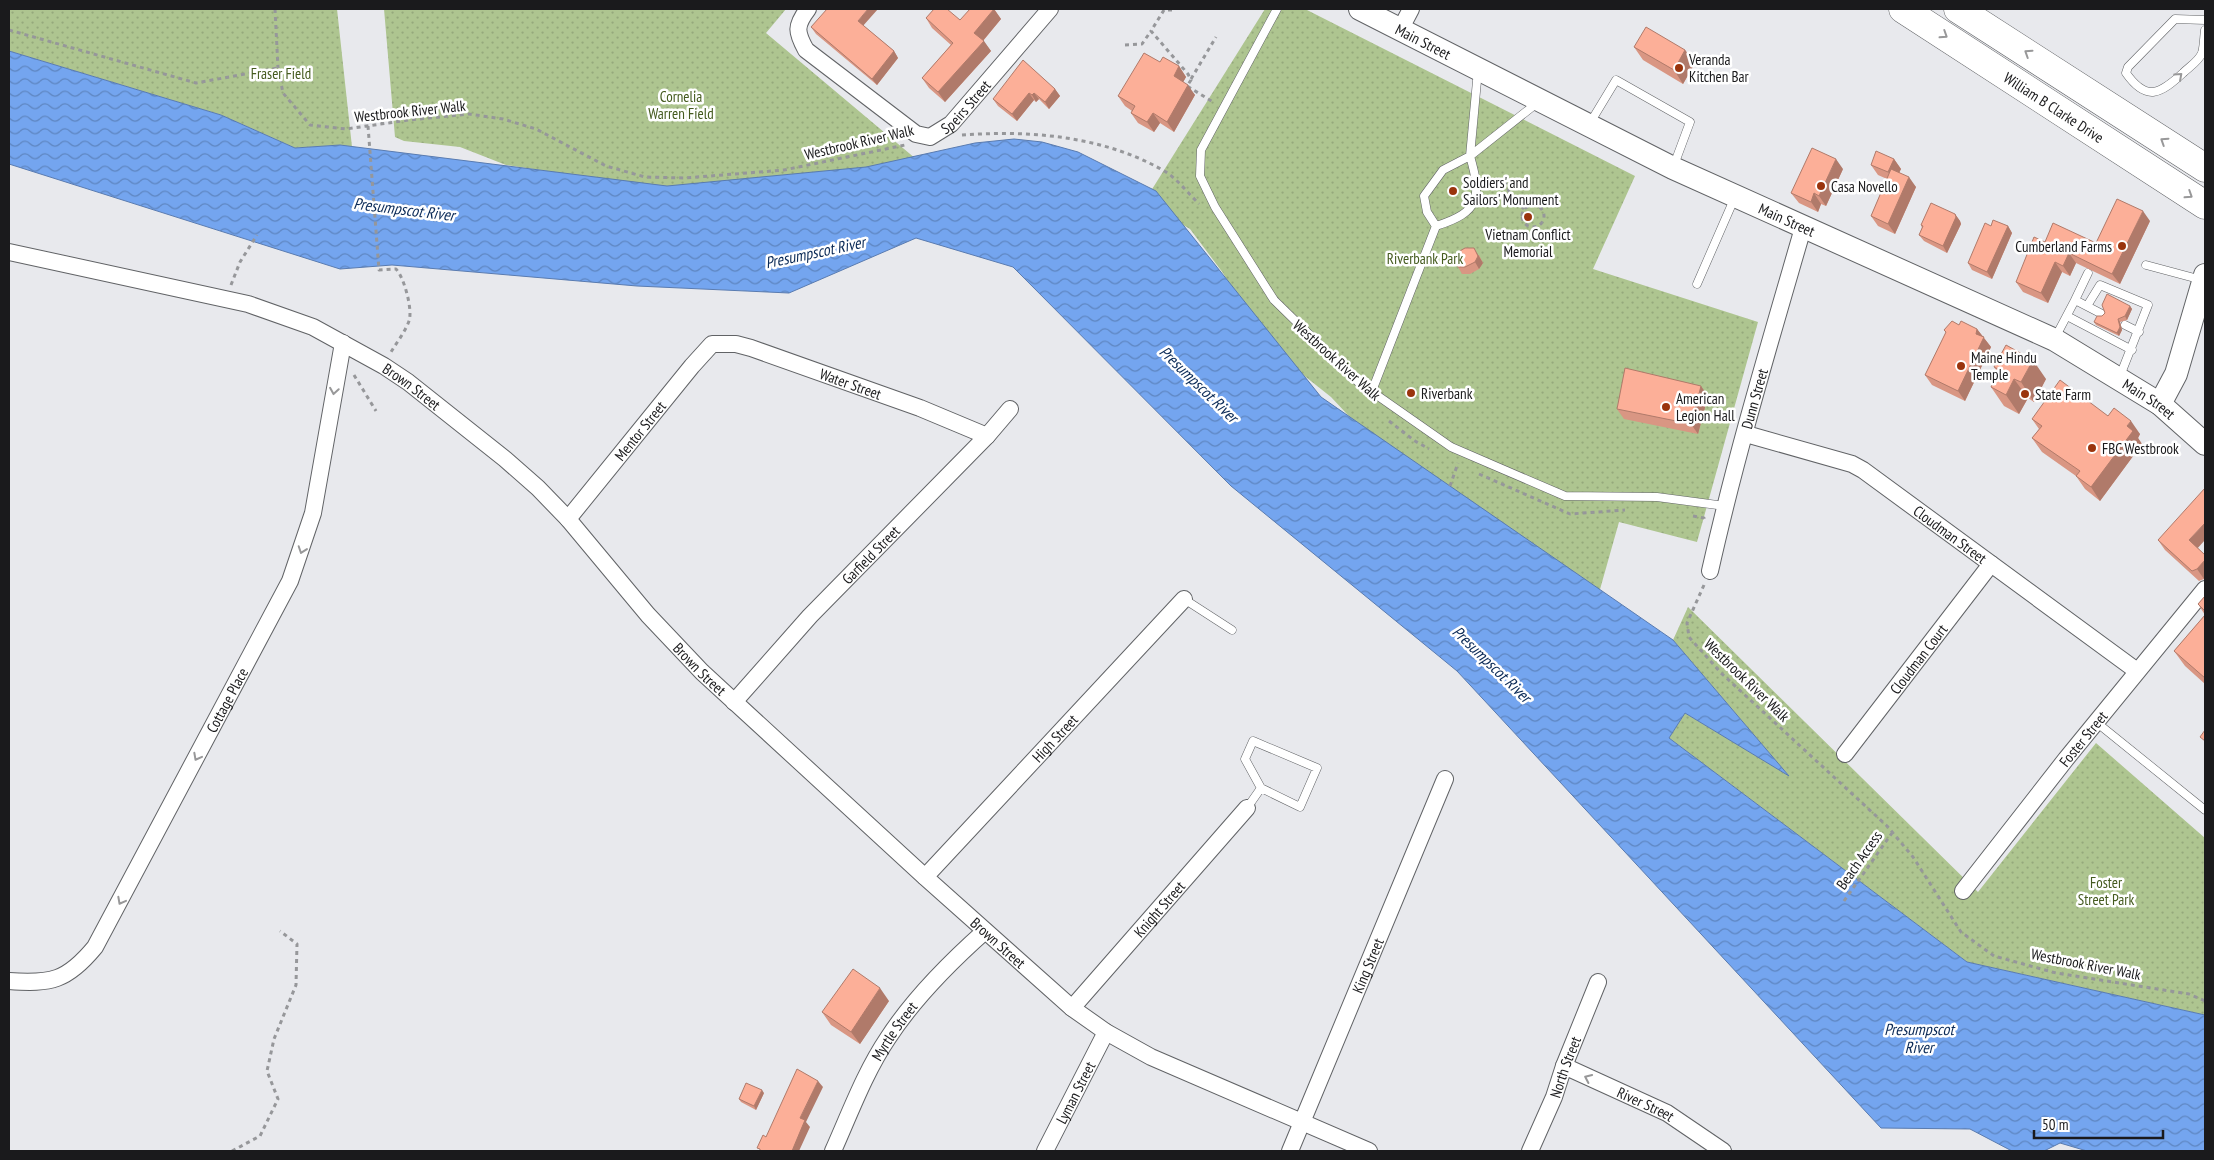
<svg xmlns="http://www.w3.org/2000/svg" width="2214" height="1160" font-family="'PT Sans Narrow',sans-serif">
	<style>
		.park { fill: url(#park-dots) }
		.water { fill: url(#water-waves); stroke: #597bb0 }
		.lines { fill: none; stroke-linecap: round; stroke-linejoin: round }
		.lane-casing { stroke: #616366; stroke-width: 9 }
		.street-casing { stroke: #616366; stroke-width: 18 }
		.secondary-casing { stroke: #616366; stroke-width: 24 }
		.highway-casing { stroke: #616366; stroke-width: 29 }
		.path { stroke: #96979a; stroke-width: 3; stroke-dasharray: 4 4; stroke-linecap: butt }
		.lane { stroke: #fff; stroke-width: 8 }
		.street { stroke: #fff; stroke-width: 16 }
		.secondary { stroke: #fff; stroke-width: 22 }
		.highway { stroke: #fff; stroke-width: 28 }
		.wall { fill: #d99683 }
		.shaded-wall { fill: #b07a6a }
		.building { fill: #fcaf98; stroke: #b07a6a }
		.oneway { stroke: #989899 }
		.poi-dot { fill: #9a340d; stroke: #fff; stroke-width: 2 }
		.labels { text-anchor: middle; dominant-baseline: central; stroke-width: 5; stroke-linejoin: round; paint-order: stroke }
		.street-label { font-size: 15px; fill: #1a1a1c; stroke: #fff }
		.poi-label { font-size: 15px; fill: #1a1a1c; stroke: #fff; text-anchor: start }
		.park-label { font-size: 15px; fill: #455b1f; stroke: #fff }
		.water-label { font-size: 16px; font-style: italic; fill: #092956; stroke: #fff }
	</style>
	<defs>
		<pattern id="park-dots" width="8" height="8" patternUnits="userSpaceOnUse" patternTransform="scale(1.25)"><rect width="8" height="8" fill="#aec590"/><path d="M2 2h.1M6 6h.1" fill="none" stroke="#95a97c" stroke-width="1.8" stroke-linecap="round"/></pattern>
		<pattern id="water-waves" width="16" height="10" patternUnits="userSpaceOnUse" patternTransform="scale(1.25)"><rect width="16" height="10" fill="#74a5ef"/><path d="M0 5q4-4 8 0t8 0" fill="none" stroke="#5e86c1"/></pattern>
	</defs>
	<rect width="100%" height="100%" fill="#e8e9ed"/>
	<path class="park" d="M 9,9 L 337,9 L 352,147 L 340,145 L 295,148 L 221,115 L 9,51 Z
		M 384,9 L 786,9 L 766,33 L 916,159 L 747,201 L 506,165 L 460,147 L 404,141 L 395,137 Z
		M 1265,9 L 1305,9 L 1635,176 L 1593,269 L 1758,322 L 1697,542 L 1619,522 L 1597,600 L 1360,428 L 1331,397 L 1297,370 L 1252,325 L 1223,273 L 1190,229 L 1144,202 Z
		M 1688,607 L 1978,892 L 2096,743 L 2205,838 L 2205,1015 L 1967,962 L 1669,738 L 1685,713 L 1788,775 L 1673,640 Z"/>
	<path class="water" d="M 9,51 L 221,115 L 295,148 L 340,145 L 667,186 L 866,167 L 975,143 L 1014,139 L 1042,142 L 1078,152 L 1156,191 L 1321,397 L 1673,640 L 1789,776 L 1685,713 L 1669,738 L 1967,962 L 2205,1015 L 2205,1151 L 2087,1151 L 2060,1143 L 2044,1151 L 2012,1151 L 1970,1129 L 1881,1128 L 1457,671 L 1231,486 L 1013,267 L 916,238 L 789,293 L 637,286 L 392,265 L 340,269 L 9,164 Z"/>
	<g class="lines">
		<defs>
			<path id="lane" d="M 1277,9 L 1201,150 L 1200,176 L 1215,207 L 1274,300 L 1358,382 L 1451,447 L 1565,496 L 1657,497 L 1725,506
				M 2205,20 L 2175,19 L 2128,67 L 2126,73 C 2147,103 2161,93 2183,73 C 2189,67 2199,61 2202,53 C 2204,47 2204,37 2205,30
				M 1590,123 L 1616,80 L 1690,122 L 1674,165
				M 1436,226 C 1480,212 1482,198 1470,156 L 1537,103
				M 2146,265 L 2202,280
				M 2088,273 L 2075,300 L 2102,314
				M 1697,284 L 1735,197
				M 2087,306 L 2100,285 L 2148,305 L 2120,376
				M 2067,316 L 2132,350
				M 2125,325 L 2139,332
				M 2055,338 L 2075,300
				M 1372,391 L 1436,226 L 1427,212 L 1424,196 L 1443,170 L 1470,156 L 1478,70
				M 1184,599 L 1232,630
				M 2096,722 L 2205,810
				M 1247,808 L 1261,788 L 1300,807 L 1317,768 L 1253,741 L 1245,759 L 1261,788"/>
			<g id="street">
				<path id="s1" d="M 808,9 C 795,26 796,32 806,50 L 916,134 L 930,137 L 951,124 L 1050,9"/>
				<path d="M 1400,30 L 1411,9"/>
				<path id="s2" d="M 9,252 L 248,304 L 313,327 L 384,366 L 408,382 L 505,459 L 538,488 L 568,519 L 648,615 L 702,672 L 925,877 L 1072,1008 L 1106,1032 L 1151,1057 L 1369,1151"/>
				<path id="s3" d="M 1746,434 L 1852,464 L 1863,470 L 2137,671"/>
				<path id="s4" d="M 568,519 L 692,366 L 712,344 L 736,344 L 751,348 L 920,408 L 987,436"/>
				<path id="s5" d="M 1710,571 C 1736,455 1770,342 1803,228"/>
				<path id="s6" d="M 734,702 L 810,616 L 987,436 L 1010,409"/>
				<path id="s7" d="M 1845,754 L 1991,564"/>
				<path id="s8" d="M 925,877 L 1184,599"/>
				<path id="s9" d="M 1963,891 L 2066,759 L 2205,589"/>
				<path id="s10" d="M 9,981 C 51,984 67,981 95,947 L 290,581 L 313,513 L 343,343"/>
				<path id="s11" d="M 1072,1008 L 1247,808"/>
				<path id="s12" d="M 1564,1066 L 1667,1113 L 1723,1151"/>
				<path id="s13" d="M 833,1151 C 850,1113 865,1072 888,1038 C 914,998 949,963 985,931"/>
				<path id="s14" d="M 1045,1151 L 1106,1032"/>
				<path id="s15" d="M 1290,1151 L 1445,779"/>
				<path id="s16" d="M 1530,1151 L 1554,1097 L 1564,1066 L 1598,982"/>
			</g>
			<g id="secondary">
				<path id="s17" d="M 1360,9 L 1673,168 L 2055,340 L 2160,404 L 2205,444"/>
				<path d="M 2160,404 L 2176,374 L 2205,275"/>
			</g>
			<g id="highway">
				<path id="s18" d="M 1903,9 L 2205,205"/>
				<path d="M 1958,9 L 2205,168"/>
			</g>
		</defs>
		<use href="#lane" class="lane-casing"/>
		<use href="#street" class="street-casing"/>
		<use href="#secondary" class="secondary-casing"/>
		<use href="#highway" class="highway-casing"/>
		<path class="path" d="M 275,9 L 278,68
			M 1172,10 L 1164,10 L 1151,31 L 1188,74 L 1191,80 L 1187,86 L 1213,102
			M 9,30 L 196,83 L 278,68 L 283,93 L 310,125 L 346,129 L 409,120 L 469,114 L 503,119 L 536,129 L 606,166 L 645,177 L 685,178 L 784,170 L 905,145
			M 1125,45 L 1142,44 L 1151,31
			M 1191,79 L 1216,37
			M 360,111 L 368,117 L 384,122
			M 368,126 L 379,270 L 396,269 C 404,277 413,310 409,321 C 405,332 397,342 391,352
			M 962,135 C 1031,130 1105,136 1166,172 C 1178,180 1189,194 1199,204
			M 1505,181 L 1511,197 L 1524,209
			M1522 216a11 11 0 1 1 22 0a11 11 0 1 1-22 0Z
			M 231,285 L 240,262 L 257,235
			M 354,375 L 376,411
			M 1389,421 L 1415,441 L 1429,449
			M 1479,474 L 1570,514 L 1625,510
			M 1450,486 L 1458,463
			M 1693,516 L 1704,518 L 1704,520
			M 1704,585 L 1687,623 L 1689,637 L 1721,673 L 1887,826 L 1913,857 L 1961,932 L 1994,956 L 2056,973 L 2189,994 L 2205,1001
			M 1844,901 L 1892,833
			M 232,1151 L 260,1136 L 278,1099 L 267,1071 L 274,1039 L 296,985 L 297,944 L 280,931"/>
		<use href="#lane" class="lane"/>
		<use href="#street" class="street"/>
		<use href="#secondary" class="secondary"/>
		<use href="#highway" class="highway"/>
	</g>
	<path class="wall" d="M 994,9 L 1001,19 L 983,41 L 991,51 L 945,102 L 929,88 L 922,78 L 951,45 L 932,28 L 926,18 L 960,20 Z
		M 864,26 L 894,51 L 898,58 L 877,85 L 816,34 L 811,27 Z
		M 1634,47 L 1685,50 L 1695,63 L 1683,84 L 1643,60 Z
		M 1160,62 L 1179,66 L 1186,77 L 1183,82 L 1195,95 L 1174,132 L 1160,123 L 1154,132 L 1138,123 L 1131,113 L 1132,111 L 1125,106 L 1118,96 Z
		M 1055,89 L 1060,96 L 1049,109 L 1039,99 L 1036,102 L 1034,100 L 1017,121 L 998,106 L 993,99 Z
		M 1894,159 L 1901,169 L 1899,172 L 1916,187 L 1895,234 L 1878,226 L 1871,216 L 1887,179 L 1878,175 L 1871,165 Z
		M 1843,169 L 1826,206 L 1821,204 L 1818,212 L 1799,203 L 1791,193 Z
		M 1955,214 L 1960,221 L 1961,224 L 1947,253 L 1924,241 L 1919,235 L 1922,228 L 1921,225 Z
		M 2150,221 L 2120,284 L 2076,263 L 2070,276 L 2062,272 L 2048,303 L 2023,292 L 2016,282 L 2045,242 L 2096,243 Z
		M 1991,226 L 2008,226 L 2012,233 L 1992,279 L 1972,270 L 1968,263 Z
		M 1479,255 L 1483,263 L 1479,269 L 1470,274 L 1462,274 L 1458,267 Z
		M 2130,306 L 2132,309 L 2127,320 L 2120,322 L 2122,330 L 2119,336 L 2096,325 L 2094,322 L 2102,316 Z
		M 1959,325 L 1977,329 L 1991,347 L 1965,401 L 1932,385 L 1925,375 L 1946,333 L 1944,330 Z
		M 1994,367 L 2046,379 L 2034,402 L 2028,398 L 2019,414 L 2004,406 L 1991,387 L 1998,373 Z
		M 1708,396 L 1698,434 L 1624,419 L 1617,409 Z
		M 2108,416 L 2140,434 L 2138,438 L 2142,444 L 2100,501 L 2085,489 L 2076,476 L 2042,452 L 2032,438 L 2039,429 L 2032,419 Z
		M 2158,540 L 2198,548 L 2205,555 L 2205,578 L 2204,579 L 2199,581 L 2165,550 Z
		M 2205,596 L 2205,615 L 2198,604 Z
		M 2205,615 L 2205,684 L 2185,666 L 2174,651 Z
		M 889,1001 L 860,1044 L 831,1025 L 822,1012 Z
		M 764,1093 L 756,1110 L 741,1102 L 739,1099 Z"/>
	<path class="shaded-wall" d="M 868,9 L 878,9 L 862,27 L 858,21 Z
		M 994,9 L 1001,19 L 981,43 L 974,33 Z
		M 984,41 L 991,51 L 945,102 L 938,92 Z
		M 1685,50 L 1695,63 L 1683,84 L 1674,70 Z
		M 894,51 L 898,58 L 877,85 L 872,79 Z
		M 1179,66 L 1186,77 L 1181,86 L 1174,76 Z
		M 1188,85 L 1195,95 L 1174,132 L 1167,122 Z
		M 1055,89 L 1060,96 L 1049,109 L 1045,102 Z
		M 1029,93 L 1034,100 L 1017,121 L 1012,114 Z
		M 1034,93 L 1039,99 L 1036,102 L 1032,95 Z
		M 1153,113 L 1160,123 L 1154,132 L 1147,122 Z
		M 1836,159 L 1843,169 L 1826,206 L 1819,196 Z
		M 1894,159 L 1901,169 L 1895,182 L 1888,172 Z
		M 1909,177 L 1916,187 L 1895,234 L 1888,224 Z
		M 1814,193 L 1821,204 L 1818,212 L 1811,202 Z
		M 2143,211 L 2150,221 L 2120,284 L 2112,274 Z
		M 1955,214 L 1960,221 L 1961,224 L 1947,253 L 1943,246 Z
		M 2008,226 L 2012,233 L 1992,279 L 1987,272 Z
		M 1474,248 L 1483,263 L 1479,269 L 1475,262 Z
		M 2069,253 L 2076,263 L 2070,276 L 2063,266 Z
		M 2055,262 L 2062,272 L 2048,303 L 2041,293 Z
		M 2130,306 L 2132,309 L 2127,320 L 2125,316 Z
		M 2118,319 L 2120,322 L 2122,330 L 2119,336 L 2117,333 Z
		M 1977,329 L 1991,347 L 1965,401 L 1958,391 L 1976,334 Z
		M 2033,360 L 2046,379 L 2034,402 L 2021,382 Z
		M 2014,379 L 2028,398 L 2019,414 L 2006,395 Z
		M 1701,386 L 1708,396 L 1698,434 L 1691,424 Z
		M 2131,421 L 2140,434 L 2138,438 L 2142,444 L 2100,501 L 2091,487 L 2127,426 Z
		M 2205,523 L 2205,540 L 2196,550 L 2189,540 Z
		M 2205,560 L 2205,578 L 2204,579 L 2197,569 Z
		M 880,988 L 889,1001 L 860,1044 L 851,1032 Z
		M 818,1081 L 823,1087 L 806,1122 L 810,1127 L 799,1151 L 792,1151 L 800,1118 Z
		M 762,1090 L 764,1093 L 756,1110 L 754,1106 Z"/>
	<path class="building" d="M 827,9 L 868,9 L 858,21 L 894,51 L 872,79 L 811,27 Z
		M 934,9 L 947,9 L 960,20 L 970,9 L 994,9 L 974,33 L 984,41 L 938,92 L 922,78 L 953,43 L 926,18 Z
		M 1646,27 L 1685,50 L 1674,70 L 1634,47 Z
		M 1144,53 L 1160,62 L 1163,57 L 1179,66 L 1174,76 L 1188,85 L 1167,122 L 1153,113 L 1147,122 L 1131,113 L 1135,106 L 1118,96 Z
		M 1023,60 L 1055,89 L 1045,102 L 1034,93 L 1032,95 L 1029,93 L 1012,114 L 993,99 Z
		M 1812,148 L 1836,159 L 1819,196 L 1814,193 L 1811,202 L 1791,193 Z
		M 1876,151 L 1894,159 L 1888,172 L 1871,165 Z
		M 1891,169 L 1909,177 L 1888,224 L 1871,216 Z
		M 2117,199 L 2143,211 L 2112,274 L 2069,253 L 2063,266 L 2055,262 L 2041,293 L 2016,282 L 2034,237 L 2045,242 L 2053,223 L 2096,243 Z
		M 1931,203 L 1955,214 L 1956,217 L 1943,246 L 1919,235 L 1923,226 L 1921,225 Z
		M 1993,220 L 2008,226 L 1987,272 L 1968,263 L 1985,223 L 1991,226 Z
		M 1465,248 L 1474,248 L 1478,256 L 1475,262 L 1465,267 L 1458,267 L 1453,260 L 1458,252 Z
		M 2107,294 L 2130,306 L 2125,316 L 2118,319 L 2120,327 L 2117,333 L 2094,322 L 2097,316 L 2102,316 L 2105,313 L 2102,305 Z
		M 1952,321 L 1959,325 L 1961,321 L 1977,329 L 1976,334 L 1984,337 L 1958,391 L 1925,375 L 1946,332 L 1944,330 Z
		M 2006,345 L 2033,360 L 2021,382 L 2014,379 L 2006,395 L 1991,387 L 2000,370 L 1994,367 Z
		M 1625,368 L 1701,386 L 1691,424 L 1617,409 Z
		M 2060,380 L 2108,416 L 2114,408 L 2131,421 L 2127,426 L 2133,431 L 2091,487 L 2076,476 L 2080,471 L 2032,438 L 2042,426 L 2032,419 Z
		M 2205,488 L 2205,523 L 2189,540 L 2205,555 L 2205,560 L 2197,569 L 2192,571 L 2158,540 Z
		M 2205,596 L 2205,611 L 2198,604 Z
		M 2205,615 L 2205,678 L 2174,651 Z
		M 2205,730 L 2205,741 L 2200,737 Z
		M 853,969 L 880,988 L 851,1032 L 822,1012 Z
		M 797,1069 L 818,1081 L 800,1118 L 805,1120 L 792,1151 L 760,1151 L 760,1149 L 757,1148 L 763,1135 L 766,1137 Z
		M 746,1083 L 762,1090 L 754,1106 L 739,1099 Z"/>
	<defs><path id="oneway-chevron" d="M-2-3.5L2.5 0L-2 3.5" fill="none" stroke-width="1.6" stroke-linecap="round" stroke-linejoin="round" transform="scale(1.25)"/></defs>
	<g class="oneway">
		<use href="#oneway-chevron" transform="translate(1944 35) rotate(33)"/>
		<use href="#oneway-chevron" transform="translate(2028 53) rotate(-147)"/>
		<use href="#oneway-chevron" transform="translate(2179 76) rotate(-42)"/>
		<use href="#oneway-chevron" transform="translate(2164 141) rotate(-147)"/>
		<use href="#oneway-chevron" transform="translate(2189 195) rotate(33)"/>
		<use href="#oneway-chevron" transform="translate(334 391) rotate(99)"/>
		<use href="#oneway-chevron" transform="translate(302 550) rotate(109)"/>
		<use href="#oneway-chevron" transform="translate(197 757) rotate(118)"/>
		<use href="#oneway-chevron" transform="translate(121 901) rotate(118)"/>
		<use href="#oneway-chevron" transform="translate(1588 1078) rotate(-155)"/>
	</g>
	<g class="poi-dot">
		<circle cx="1679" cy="68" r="5"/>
		<circle cx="1821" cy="186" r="5"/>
		<circle cx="1453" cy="191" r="5"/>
		<circle cx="1528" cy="217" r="5"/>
		<circle cx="2122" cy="246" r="5"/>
		<circle cx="1961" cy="366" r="5"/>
		<circle cx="1411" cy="393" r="5"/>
		<circle cx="2025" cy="394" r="5"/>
		<circle cx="1666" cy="407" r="5"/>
		<circle cx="2092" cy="448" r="5"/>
	</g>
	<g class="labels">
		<g class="street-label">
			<text stroke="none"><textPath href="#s17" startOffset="71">Main Street</textPath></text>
			<text stroke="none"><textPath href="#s1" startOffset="245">Speirs Street</textPath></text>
			<text stroke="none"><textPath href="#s18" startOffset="180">William B Clarke Drive</textPath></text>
			<text transform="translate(410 111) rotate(-6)">Westbrook River Walk</text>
			<text transform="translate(859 142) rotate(-13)">Westbrook River Walk</text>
			<text stroke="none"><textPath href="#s17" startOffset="476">Main Street</textPath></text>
			<text transform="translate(1337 360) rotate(42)">Westbrook River Walk</text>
			<text stroke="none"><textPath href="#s4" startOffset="372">Water Street</textPath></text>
			<text stroke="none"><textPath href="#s2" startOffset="429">Brown Street</textPath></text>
			<text stroke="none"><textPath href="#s5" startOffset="178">Dunn Street</textPath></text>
			<text stroke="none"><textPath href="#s17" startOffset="881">Main Street</textPath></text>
			<text stroke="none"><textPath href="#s4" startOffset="114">Mentor Street</textPath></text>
			<text stroke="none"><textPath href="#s3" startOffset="231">Cloudman Street</textPath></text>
			<text stroke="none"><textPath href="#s6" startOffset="201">Garfield Street</textPath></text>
			<text stroke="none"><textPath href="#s7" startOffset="120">Cloudman Court</textPath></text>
			<text stroke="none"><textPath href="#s2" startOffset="834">Brown Street</textPath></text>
			<text transform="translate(1747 680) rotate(44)">Westbrook River Walk</text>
			<text stroke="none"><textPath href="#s10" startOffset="378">Cottage Place</textPath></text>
			<text stroke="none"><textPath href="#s8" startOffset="190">High Street</textPath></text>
			<text stroke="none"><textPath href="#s9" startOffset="194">Foster Street</textPath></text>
			<text transform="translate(1859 860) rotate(-55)">Beach Access</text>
			<text stroke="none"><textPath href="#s11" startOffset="132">Knight Street</textPath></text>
			<text stroke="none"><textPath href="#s2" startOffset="1239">Brown Street</textPath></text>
			<text transform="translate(2086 964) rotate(11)">Westbrook River Walk</text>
			<text stroke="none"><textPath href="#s15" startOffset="201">King Street</textPath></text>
			<text stroke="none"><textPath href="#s13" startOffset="135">Myrtle Street</textPath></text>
			<text stroke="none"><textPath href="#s16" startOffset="91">North Street</textPath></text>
			<text stroke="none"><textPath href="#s14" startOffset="66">Lyman Street</textPath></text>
			<text stroke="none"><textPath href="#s12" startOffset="90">River Street</textPath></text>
		</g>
		<g class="poi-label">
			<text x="1689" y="59">Veranda<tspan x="1689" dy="17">Kitchen Bar</tspan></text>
			<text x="1463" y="182">Soldiers' and<tspan x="1463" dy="17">Sailors' Monument</tspan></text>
			<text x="1831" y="186">Casa Novello</text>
			<text x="1528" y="234" text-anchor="middle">Vietnam Conflict<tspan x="1528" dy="17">Memorial</tspan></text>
			<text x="2112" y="246" text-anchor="end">Cumberland Farms</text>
			<text x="1971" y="357">Maine Hindu<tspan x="1971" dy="17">Temple</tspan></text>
			<text x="1421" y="393">Riverbank</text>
			<text x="2035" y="394">State Farm</text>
			<text x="1676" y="398">American<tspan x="1676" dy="17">Legion Hall</tspan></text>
			<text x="2102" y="448">FBC Westbrook</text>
		</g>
		<g class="park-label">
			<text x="281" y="73">Fraser Field</text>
			<text x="681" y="96">Cornelia<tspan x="681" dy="17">Warren Field</tspan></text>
			<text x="1425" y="258">Riverbank Park</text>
			<text x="2106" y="882">Foster<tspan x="2106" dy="17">Street Park</tspan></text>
		</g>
		<g class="water-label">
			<text transform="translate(404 209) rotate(7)">Presumpscot River</text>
			<text transform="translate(815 252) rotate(-12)">Presumpscot River</text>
			<text transform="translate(1199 384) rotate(44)">Presumpscot River</text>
			<text transform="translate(1492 664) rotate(44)">Presumpscot River</text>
			<text x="1919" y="1029">Presumpscot<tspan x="1919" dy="18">River</tspan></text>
		</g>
	</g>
	<rect width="2214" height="1160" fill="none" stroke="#1a1a1c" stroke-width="20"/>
	<path d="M2034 1130v8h129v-8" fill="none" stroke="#1a1a1c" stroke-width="2.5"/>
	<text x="2042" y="1130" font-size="15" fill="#1a1a1c" stroke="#ffffff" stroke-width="4" paint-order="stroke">50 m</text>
</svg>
